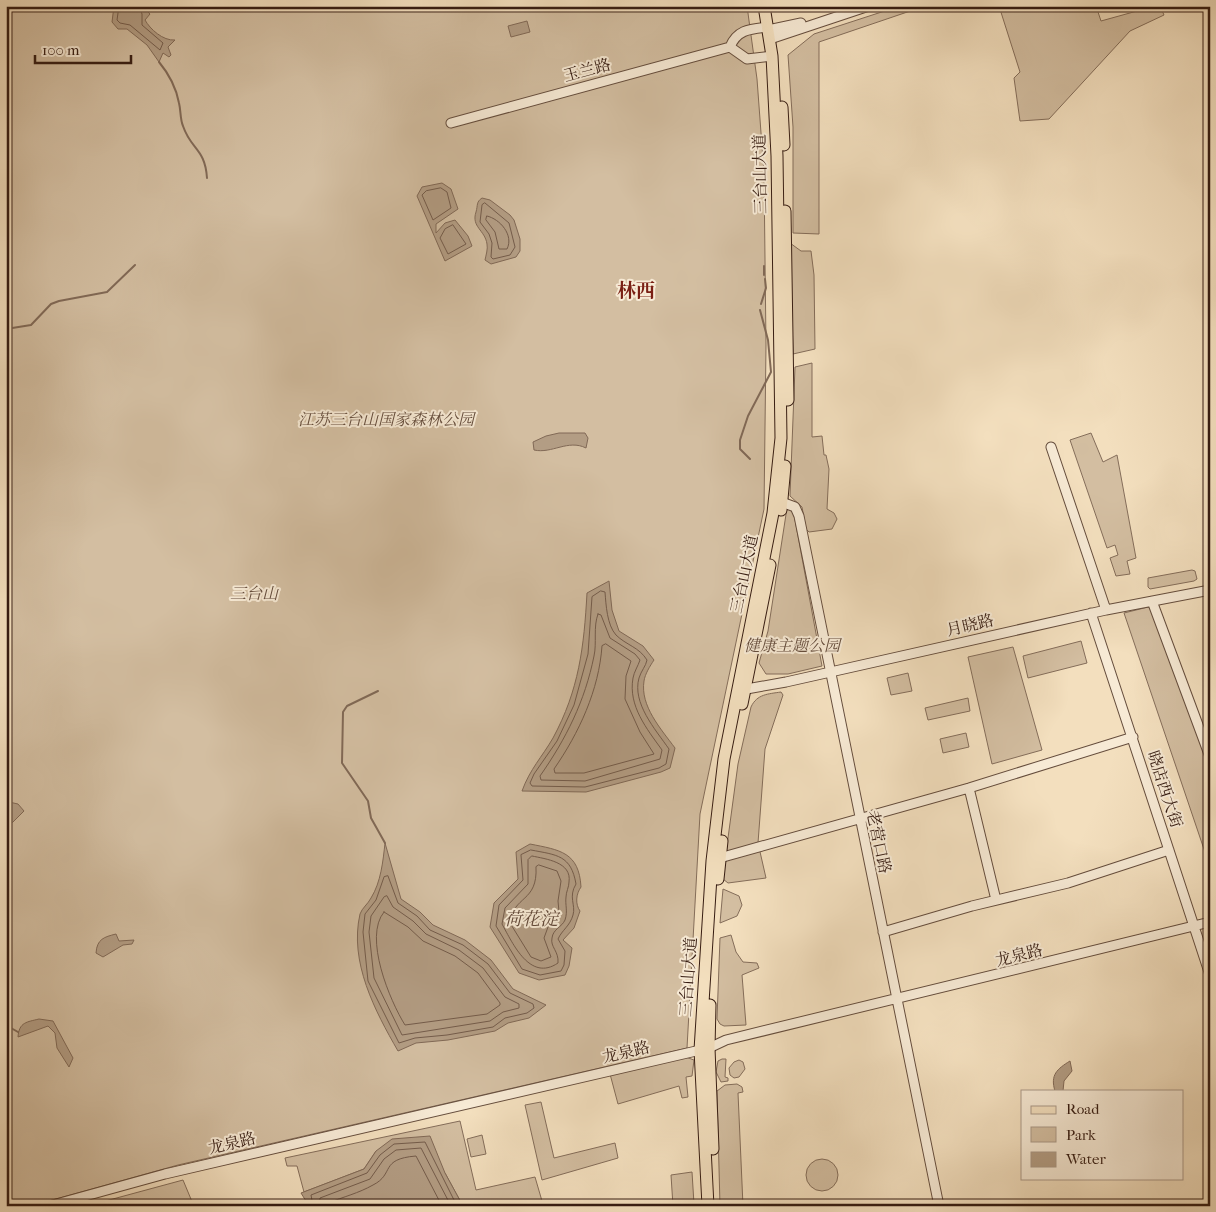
<svg xmlns="http://www.w3.org/2000/svg" width="1216" height="1212" font-family="'IM FELL French Canon','Noto Serif SC',serif">
	<style>
		.green { fill: #d3bea1; stroke: #846d5a }
		.water { fill: #b39d84; stroke: #816956 }
		.lines { fill: none; stroke-linecap: round; stroke-linejoin: round }
		.shore { stroke: #745c4b; stroke-width: 1 }
		.stream { stroke: #816956; stroke-width: 2 }
		.minor-casing { stroke: #654d3d; stroke-width: 11 }
		.major-casing { stroke: #361c12; stroke-width: 13 }
		.minor { stroke: #f7ead5; stroke-width: 9 }
		.major { stroke: #f3dfbe; stroke-width: 11 }
		.labels { text-anchor: middle; dominant-baseline: central; stroke-width: 4; stroke-linejoin: round; paint-order: stroke }
		.street-label { font-size: 16px; fill: #361c12; stroke: #f7ead5 }
		.park-label { font-size: 16px; font-style: italic; fill: #654d3d; stroke: #f7ead5 }
		.water-label { font-size: 18px; font-style: italic; fill: #62493a; stroke: #f7ead5 }
		.quarter-label { font-size: 19px; font-weight: bold; fill: #7a1f14; stroke: #f7ead5 }
	</style>
	<rect width="100%" height="100%" fill="#f3dfbe"/>
	<filter id="stains"><feTurbulence type="fractalNoise" baseFrequency=".004" numOctaves="4"/><feColorMatrix values="0 0 0 0 .2 0 0 0 0 .09 0 0 0 0 .02 0 0 0 .5 -.17"/></filter>
	<radialGradient id="worn" r=".72"><stop offset=".6" stop-color="#630" stop-opacity="0"/><stop offset="1" stop-color="#630" stop-opacity=".3"/></radialGradient>
	<path class="green" d="M 6,6 L 747,6 L 757,79 L 764,173 L 766,345 L 764,509 L 700,814 L 687,1048 L 178,1165 L 31,1206 L 6,1206 Z
		M 900,6 L 925,6 L 819,42 L 819,234 L 793,233 L 793,127 L 788,55 L 814,34 Z
		M 999,6 L 1096,6 L 1101,21 L 1155,6 L 1160,6 L 1164,15 L 1130,31 L 1049,119 L 1020,121 L 1014,78 L 1020,72 Z
		M 790,243 L 801,251 L 811,251 L 814,275 L 815,349 L 793,354 Z
		M 812,363 L 812,437 L 822,436 L 824,455 L 826,455 L 829,469 L 827,509 L 834,513 L 837,519 L 832,529 L 809,532 L 806,529 L 802,507 L 790,496 L 795,367 Z
		M 1091,433 L 1103,462 L 1117,455 L 1136,558 L 1127,561 L 1130,574 L 1116,576 L 1110,558 L 1118,555 L 1115,545 L 1107,548 L 1070,440 Z
		M 787,508 L 793,509 L 822,666 L 788,674 L 766,674 L 759,663 L 768,631 Z
		M 1192,570 L 1195,571 L 1197,579 L 1194,581 L 1150,589 L 1148,587 L 1148,578 Z
		M 1152,606 L 1210,764 L 1210,867 L 1124,613 Z
		M 1081,641 L 1087,663 L 1028,678 L 1023,656 Z
		M 1013,647 L 1042,750 L 992,764 L 968,657 Z
		M 908,673 L 912,691 L 891,695 L 887,678 Z
		M 781,692 L 783,695 L 765,749 L 758,843 L 766,878 L 728,883 L 723,879 L 723,875 L 738,764 L 751,707 C 757,694 768,694 781,692 Z
		M 968,698 L 970,711 L 928,720 L 925,708 Z
		M 966,733 L 969,747 L 943,753 L 940,739 Z
		M 723,889 L 739,896 L 742,905 L 737,916 L 720,923 Z
		M 731,935 L 736,952 L 743,962 L 757,963 L 759,968 L 742,975 L 746,1025 L 724,1026 L 720,1024 L 717,1019 L 720,938 Z
		M 683,1056 L 694,1060 L 692,1076 L 686,1077 L 688,1097 L 682,1098 L 679,1086 L 618,1104 L 610,1074 Z
		M 722,1059 L 726,1059 L 725,1077 L 728,1078 L 728,1081 L 721,1082 L 716,1072 L 718,1061 Z
		M 739,1060 L 743,1062 L 745,1069 L 739,1077 L 734,1078 L 730,1075 L 729,1068 L 734,1062 Z
		M 737,1084 L 742,1087 L 743,1092 L 738,1093 L 743,1206 L 720,1206 L 717,1091 L 725,1085 Z
		M 541,1102 L 554,1158 L 615,1143 L 618,1158 L 542,1180 L 525,1105 Z
		M 460,1121 L 476,1190 L 535,1177 L 542,1201 L 549,1201 L 551,1206 L 463,1206 L 445,1173 L 376,1151 L 364,1169 L 304,1192 L 297,1166 L 287,1166 L 285,1158 Z
		M 482,1135 L 486,1154 L 471,1157 L 467,1139 Z
		M806 1175a16 16 0 1 1 32 0a16 16 0 1 1-32 0Z
		M 692,1172 L 694,1204 L 673,1206 L 671,1175 Z
		M 183,1180 L 193,1204 L 191,1206 L 87,1206 Z"/>
	<path class="water" d="M 114,6 L 145,6 L 144,8 L 150,14 L 145,20 C 150,29 163,41 175,40 L 168,47 L 171,55 L 169,57 L 163,53 L 159,62 L 147,45 L 127,29 L 118,29 L 112,22 Z
		M 527,21 L 530,32 L 511,37 L 508,26 Z
		M 442,183 L 451,189 L 458,209 L 436,224 L 436,233 L 445,223 L 455,220 L 468,236 L 472,246 L 445,261 L 417,196 L 422,187 Z
		M 482,198 L 490,200 L 510,215 L 514,220 L 520,239 L 520,251 L 516,257 L 491,264 L 485,260 C 486,255 488,249 487,244 C 485,230 471,227 476,212 C 478,205 476,202 482,198 Z
		M 559,433 L 585,433 L 588,438 L 586,448 C 568,439 552,454 534,450 L 533,442 L 546,436 Z
		M 609,581 L 612,610 L 619,631 L 643,646 L 654,660 C 650,666 645,674 644,681 C 640,706 661,729 675,748 L 670,768 L 661,772 L 586,792 L 522,791 C 530,769 542,757 553,738 C 579,690 584,647 587,593 Z
		M 9,802 L 18,804 L 24,811 L 6,829 L 6,803 Z
		M 385,843 L 401,899 L 420,912 L 433,925 L 465,940 L 491,960 L 513,989 L 546,1005 L 529,1018 L 508,1023 L 495,1031 L 448,1040 L 416,1043 L 398,1051 C 375,1011 349,962 360,914 C 362,908 368,904 371,898 C 381,882 383,861 385,843 Z
		M 530,844 C 560,850 579,852 581,887 C 576,894 575,904 580,911 L 574,928 L 563,940 L 572,948 L 569,966 L 565,975 L 539,980 L 519,973 L 490,927 L 494,903 L 518,879 L 516,852 Z
		M 116,934 L 119,941 L 134,940 L 132,944 L 123,945 L 103,957 L 96,953 C 97,939 104,937 116,934 Z
		M 39,1019 L 53,1021 L 73,1058 L 69,1067 L 57,1048 L 55,1033 L 48,1026 L 18,1037 C 19,1022 27,1022 39,1019 Z
		M 1070,1061 L 1072,1071 L 1064,1081 L 1063,1091 L 1055,1091 C 1050,1075 1057,1069 1070,1061 Z
		M 430,1136 L 445,1173 L 463,1206 L 309,1206 L 301,1193 L 364,1169 L 376,1151 L 392,1139 Z"/>
	<g class="lines">
		<path class="shore" d="M 119,6 L 117,20 L 120,23 L 130,25 L 160,50 L 163,43 L 142,25 L 142,14 L 139,6
			M 441,188 L 447,192 L 451,208 L 433,220 L 422,195 L 426,191 Z
			M 485,203 L 509,223 L 515,247 L 510,255 L 493,259 L 491,257 L 492,243 L 489,234 L 480,222 L 482,205 Z
			M 487,216 C 500,219 514,235 507,249 L 499,249 L 495,232 L 486,220 Z
			M 453,225 L 466,244 L 448,254 L 440,238 L 445,229 Z
			M 601,591 L 605,592 C 606,605 607,625 616,635 C 626,645 639,647 647,660 C 646,666 641,671 639,678 C 632,703 655,729 669,749 L 666,764 L 659,768 L 585,787 L 532,786 L 530,783 L 534,774 L 557,741 L 574,705 L 588,654 L 592,597 Z
			M 598,614 L 601,615 L 610,638 L 635,654 L 640,660 C 638,666 634,672 633,678 C 628,706 647,729 662,750 L 660,759 L 585,781 L 541,780 L 540,776 C 566,739 585,701 594,656 C 597,643 593,627 598,614 Z
			M 606,644 L 631,661 L 626,676 L 625,699 L 640,732 L 654,754 L 584,773 L 555,773 L 554,769 C 579,733 599,690 602,646 Z
			M 531,850 C 557,855 571,855 576,884 C 568,897 576,905 573,915 C 570,926 562,930 558,939 L 565,951 L 564,965 L 561,971 L 540,975 L 522,969 L 496,926 L 499,905 L 523,880 L 521,855 Z
			M 532,856 C 546,859 572,862 569,882 C 569,887 566,892 566,897 C 565,905 568,911 565,920 C 562,927 553,929 552,938 C 550,947 559,951 558,963 C 530,982 513,944 502,924 L 505,908 L 528,884 L 528,860 Z
			M 539,865 L 557,871 L 561,881 L 558,901 L 559,912 L 557,919 L 548,927 L 544,938 L 551,957 L 541,961 L 531,957 L 510,923 C 513,895 538,903 536,867 Z
			M 388,876 L 398,903 L 417,916 L 430,930 L 463,945 L 488,964 L 510,993 L 533,1004 L 534,1008 L 527,1013 L 505,1018 L 493,1027 L 447,1035 L 415,1038 L 399,1043 L 368,981 L 363,932 L 365,914 L 376,900 L 384,877 Z
			M 387,896 L 393,907 L 413,921 L 426,934 L 459,950 L 483,968 L 505,997 L 519,1004 L 519,1008 L 503,1012 L 490,1021 L 402,1035 L 374,978 L 369,932 L 371,916 L 384,897 Z
			M 384,912 L 408,927 L 423,941 L 455,956 L 478,973 L 500,1003 L 500,1005 L 487,1014 L 405,1025 C 390,1001 363,937 384,912 Z
			M 313,1206 L 311,1195 L 367,1173 L 380,1155 L 394,1144 L 425,1142 L 457,1206
			M 319,1206 L 320,1198 L 370,1179 L 384,1159 L 396,1150 L 421,1148 L 451,1206
			M 327,1206 L 328,1203 C 343,1197 359,1193 373,1185 C 395,1174 379,1159 416,1156 L 442,1206"/>
		<path class="stream" d="M 159,62 C 169,74 176,87 179,103 C 181,111 180,119 183,126 C 191,150 205,148 207,178
			M 764,266 L 764,275
			M 761,304 L 766,288 L 765,279
			M 6,329 L 31,325 L 51,304 L 59,301 L 107,292 L 135,265
			M 750,459 L 740,449 L 740,440 L 748,416 L 771,372 L 768,340 L 760,310
			M 378,691 L 347,706 L 343,712 L 342,763 L 368,801 L 371,818 L 385,843
			M 6,1020 L 11,1028 L 18,1032"/>
		<defs>
			<path id="minor" d="M 768,27 C 751,29 737,29 730,47 L 747,59 L 772,56
				M 768,30 L 801,23
				M 770,39 L 869,6
				M 451,123 L 730,47
				M 1051,447 L 1106,610
				M 776,500 L 795,507 L 799,516 L 939,1206
				M 1152,601 L 1210,757
				M 1091,613 L 1210,975
				M 741,690 L 786,682 L 1106,610 L 1210,590
				M 969,788 L 996,900
				M 716,859 L 969,788 L 1133,737
				M 883,932 L 972,906 L 1068,883 L 1169,850
				M 49,1206 L 165,1174 L 709,1048 L 726,1040 L 1210,922"/>
			<path id="major" d="M 782,107 L 784,145
				M 785,211 L 788,400
				M 781,510 L 785,466
				M 742,704 L 770,565
				M 718,879 L 722,841
				M 710,1005 L 709,1048 L 713,1149
				M 708,1206 L 700,1050 L 712,861 L 724,759 L 773,513 L 781,438 L 777,156 L 772,56 L 764,6"/>
		</defs>
		<use href="#minor" class="minor-casing"/>
		<use href="#major" class="major-casing"/>
		<use href="#minor" class="minor"/>
		<use href="#major" class="major"/>
	</g>
	<g class="labels">
		<g class="street-label">
			<text transform="translate(587 70) rotate(-15)">玉兰路</text>
			<text transform="translate(760 174) rotate(-91)">三台山大道</text>
			<text transform="translate(744 574) rotate(-78)">三台山大道</text>
			<text transform="translate(970 625) rotate(-13)">月晓路</text>
			<text transform="translate(1165 789) rotate(72)">晓店西大街</text>
			<text transform="translate(879 842) rotate(78)">老营口路</text>
			<text transform="translate(1019 955) rotate(-14)">龙泉路</text>
			<text transform="translate(688 977) rotate(-86)">三台山大道</text>
			<text transform="translate(626 1052) rotate(-13)">龙泉路</text>
			<text transform="translate(232 1143) rotate(-13)">龙泉路</text>
		</g>
		<g class="park-label">
			<text x="386" y="419">江苏三台山国家森林公园</text>
			<text x="254" y="593">三台山</text>
			<text x="792" y="645">健康主题公园</text>
		</g>
		<g class="water-label">
			<text x="531" y="919">荷花淀</text>
		</g>
		<g class="quarter-label">
			<text x="636" y="291">林西</text>
		</g>
	</g>
	<rect width="1216" height="1212" fill="none" stroke="#f3dfbe" stroke-width="25"/>
	<rect x="8" y="8" width="1201" height="1197" fill="none" stroke="#361c12" stroke-width="2.5"/>
	<rect x="12" y="12" width="1191" height="1187" fill="none" stroke="#361c12"/>
	<rect x="1021" y="1090" width="162" height="90" fill="#f7ead5" stroke="#aa9887"/>
	<rect x="1031" y="1106" width="25" height="8" fill="#f3dfbe" stroke="#aa9887"/>
	<text x="1066" y="1114" font-size="15" fill="#361c12">Road</text>
	<rect x="1031" y="1127" width="25" height="15" fill="#d3bea1" stroke="#aa9887"/>
	<text x="1066" y="1140" font-size="15" fill="#361c12">Park</text>
	<rect x="1031" y="1152" width="25" height="15" fill="#b39d84" stroke="#aa9887"/>
	<text x="1066" y="1164" font-size="15" fill="#361c12">Water</text>
	<path d="M35 55v8h96v-8" fill="none" stroke="#361c12" stroke-width="2.5"/>
	<text x="42" y="55" font-size="15" fill="#361c12" stroke="#f7ead5" stroke-width="4" paint-order="stroke">100 m</text>
	<rect width="100%" height="100%" filter="url(#stains)"/>
	<rect width="100%" height="100%" fill="url(#worn)"/>
</svg>
